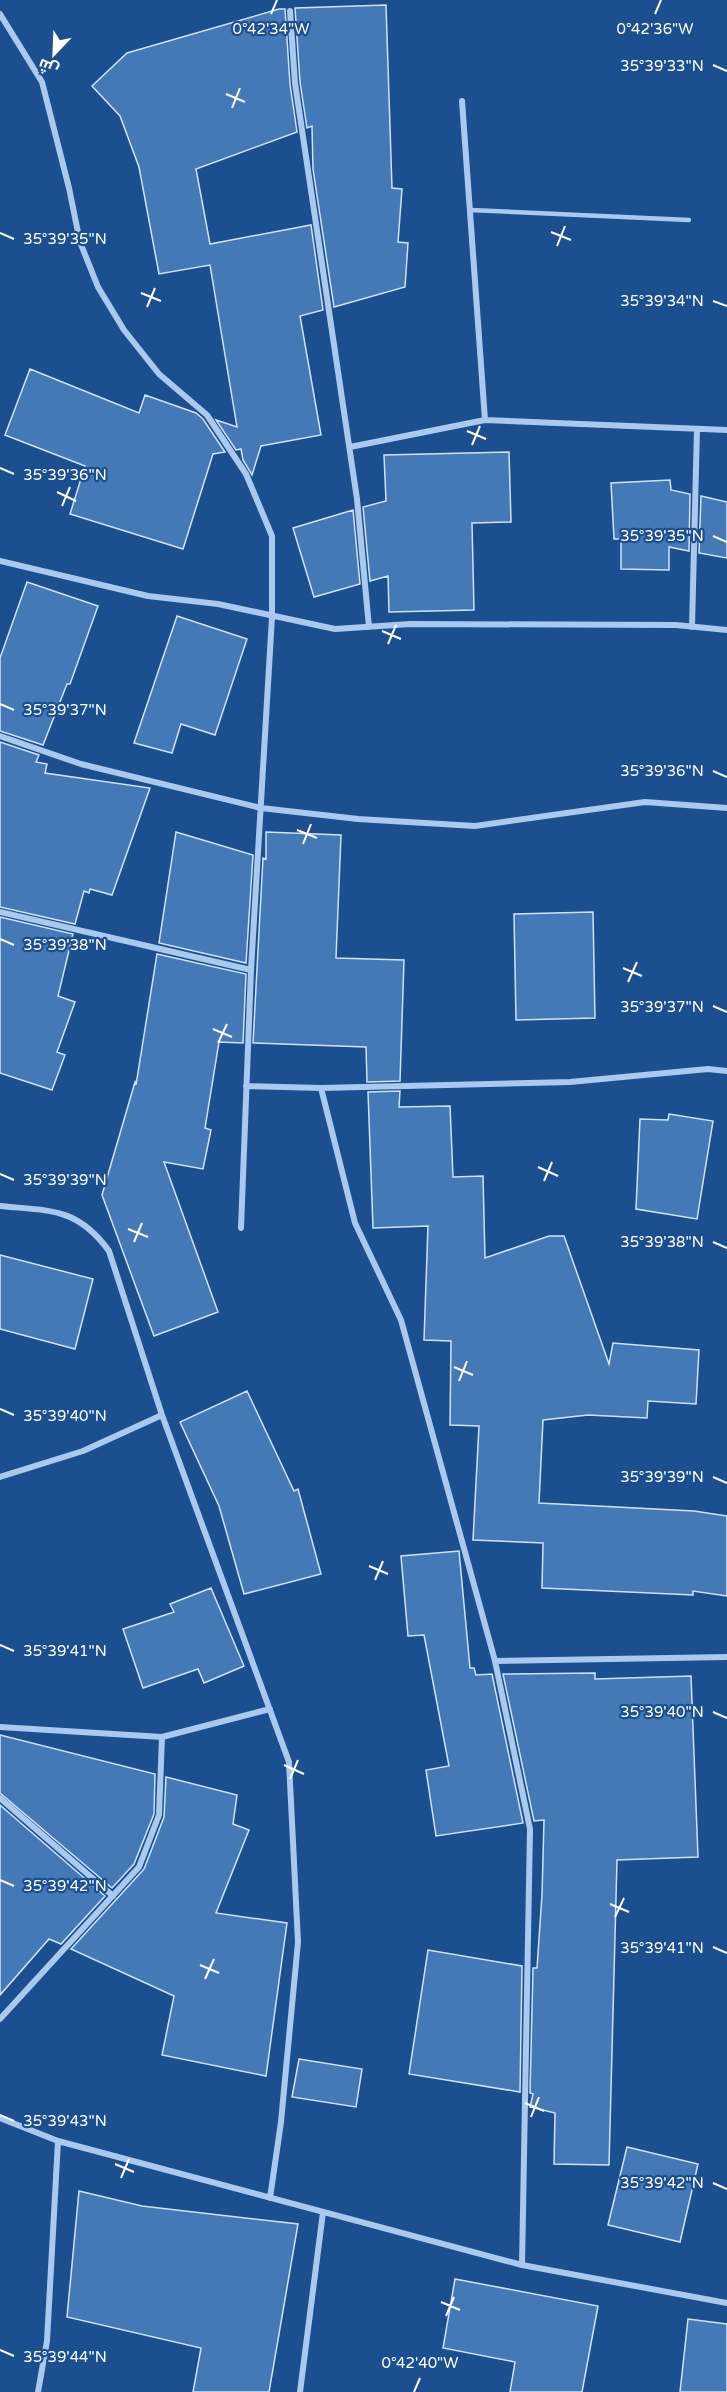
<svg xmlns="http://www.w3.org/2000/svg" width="727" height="2392" font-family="'Varela Round',Cairo,sans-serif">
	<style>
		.building { fill: #4478b7; stroke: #cfe3fa; stroke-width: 1.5 }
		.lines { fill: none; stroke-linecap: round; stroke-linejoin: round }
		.lane { stroke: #a9c9ee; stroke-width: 4.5 }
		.street { stroke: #a9c9ee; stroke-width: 6 }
		.ticks { fill: none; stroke: #fff; stroke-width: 2 }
		.ticks-label { font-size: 15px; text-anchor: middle; fill: #fff; stroke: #1b4f8f; stroke-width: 4.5; stroke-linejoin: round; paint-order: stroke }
	</style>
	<rect width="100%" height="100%" fill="#1b4f8f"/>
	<path class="building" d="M 386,5 L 392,188 L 402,189 L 398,242 L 408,243 L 405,287 L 334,307 L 313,169 L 312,126 L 307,128 L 300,82 L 295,8 Z
		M 279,9 L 285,9 L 290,84 L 297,132 L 196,169 L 210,244 L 311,225 L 323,310 L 300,316 L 321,435 L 261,446 L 252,475 L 243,460 L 241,449 L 236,450 L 216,420 L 237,427 L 210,265 L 159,274 L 139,167 L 120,116 L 92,86 L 127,53 Z
		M 30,369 L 139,413 L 145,395 L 196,413 L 203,419 L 225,452 L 213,454 L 183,549 L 70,514 L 85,466 L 5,435 Z
		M 509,452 L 511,522 L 472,523 L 474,610 L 389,612 L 388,576 L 370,581 L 363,507 L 386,501 L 384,455 Z
		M 670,480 L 671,490 L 690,494 L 689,551 L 669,547 L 669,570 L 621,569 L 621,539 L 614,539 L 611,483 Z
		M 701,496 L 727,502 L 727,558 L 699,553 Z
		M 353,510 L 360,584 L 314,597 L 293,528 Z
		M 27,582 L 98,606 L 70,684 L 67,684 L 43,745 L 0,731 L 0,658 Z
		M 177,616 L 247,639 L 215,735 L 181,724 L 172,753 L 134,743 Z
		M 0,742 L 39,755 L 36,762 L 47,764 L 45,773 L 150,788 L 112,895 L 90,889 L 89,893 L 84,891 L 75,924 L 0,907 Z
		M 176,832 L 253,855 L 246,963 L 159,943 Z
		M 266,832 L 341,835 L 336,958 L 404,960 L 400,1081 L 367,1082 L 366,1047 L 253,1043 L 263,858 L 266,859 Z
		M 593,912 L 595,1018 L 516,1020 L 514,914 Z
		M 0,917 L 73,934 L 58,996 L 75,1002 L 57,1052 L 65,1055 L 52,1090 L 0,1073 Z
		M 157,954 L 246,974 L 243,1043 L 219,1042 L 205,1128 L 211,1130 L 203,1169 L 164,1162 L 218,1312 L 154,1336 L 102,1195 L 135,1082 L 136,1085 Z
		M 400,1091 L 399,1107 L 450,1106 L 453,1177 L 483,1176 L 485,1258 L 549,1236 L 564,1236 L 609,1364 L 613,1343 L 699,1350 L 696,1404 L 648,1401 L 647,1418 L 588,1415 L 543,1420 L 539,1503 L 694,1511 L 727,1516 L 727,1596 L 693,1591 L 693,1595 L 542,1588 L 543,1543 L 473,1540 L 479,1426 L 450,1425 L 451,1341 L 424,1340 L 428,1226 L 373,1228 L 368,1092 Z
		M 669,1114 L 713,1121 L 697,1219 L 636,1209 L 640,1119 L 668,1120 Z
		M 0,1255 L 93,1279 L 75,1349 L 0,1329 Z
		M 247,1391 L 294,1491 L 298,1489 L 321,1574 L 244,1594 L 219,1506 L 180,1422 Z
		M 459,1551 L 470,1668 L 474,1668 L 476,1675 L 492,1674 L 523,1823 L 436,1836 L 426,1770 L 449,1766 L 424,1635 L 408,1636 L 401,1556 Z
		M 211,1588 L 244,1666 L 204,1683 L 198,1669 L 143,1688 L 123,1629 L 174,1612 L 170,1604 Z
		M 595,1673 L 595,1679 L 691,1676 L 698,1857 L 617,1860 L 609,2165 L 554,2164 L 555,2113 L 530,2107 L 533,2094 L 530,2093 L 533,1968 L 537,1968 L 542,1895 L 544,1820 L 534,1821 L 503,1674 Z
		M 0,1735 L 155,1774 L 154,1814 L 134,1864 L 112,1888 L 0,1793 Z
		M 166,1777 L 237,1795 L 233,1824 L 249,1830 L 216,1913 L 287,1923 L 266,2076 L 162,2055 L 174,1996 L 71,1949 L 144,1869 L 164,1817 Z
		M 0,1805 L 105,1896 L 61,1944 L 49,1939 L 0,1995 Z
		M 428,1950 L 522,1966 L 520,2092 L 409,2074 Z
		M 299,2059 L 362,2069 L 356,2107 L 292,2097 Z
		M 627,2147 L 698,2164 L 680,2242 L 608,2225 Z
		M 79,2191 L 142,2206 L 298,2224 L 269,2392 L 193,2392 L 201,2348 L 67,2317 Z
		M 455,2279 L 598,2306 L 582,2392 L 510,2392 L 515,2362 L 443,2348 Z
		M 688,2319 L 727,2324 L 727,2392 L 680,2392 Z"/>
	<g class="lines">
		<path class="lane" d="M 470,210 L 689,220"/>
		<path class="street" d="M 290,11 L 295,83 L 357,499 L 369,627
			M 0,14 L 42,82 L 69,188 L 80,242 L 98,287 L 124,330 L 159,374 L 207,415 L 246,474 L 272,536 L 272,617 L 251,970 L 241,1228
			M 462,101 L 485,420
			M 350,447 L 485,420 L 727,430
			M 0,561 L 148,596 L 218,604 L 335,629 L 410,624 L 676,625 L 727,630
			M 692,627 L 697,429
			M 0,736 L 81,764 L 261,808 L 358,819 L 475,826 L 645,802 L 727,808
			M 0,912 L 251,970
			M 246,1086 L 321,1088 L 570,1082 L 708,1069 L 727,1071
			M 321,1088 L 355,1223 L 401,1320 L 495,1661 L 530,1829 L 522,2265
			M 0,1206 C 50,1211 77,1207 109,1251 L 162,1415 L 289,1762 L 298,1942 L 281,2122 L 270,2198
			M 0,1477 L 83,1451 L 162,1415
			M 495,1661 L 727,1657
			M 0,1727 L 162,1737 L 270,1709
			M 0,1798 L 113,1896
			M 0,2019 L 139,1867 L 159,1815 L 162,1737
			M 0,2118 L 58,2141 L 522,2265 L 727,2303
			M 38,2392 L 47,2341 L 58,2141
			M 300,2392 L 323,2212"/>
	</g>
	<path class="ticks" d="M 271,14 L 277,0M 655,14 L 661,0M 713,65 L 727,71M 226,94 L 245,102M 232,108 L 240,88M 551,232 L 571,240M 0,233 L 14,239M 557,246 L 565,226M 141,293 L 161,301M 713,301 L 727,306M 147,307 L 155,288M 467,431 L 486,439M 472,445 L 480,426M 0,468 L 14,474M 57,492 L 76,501M 62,506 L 70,487M 713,536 L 727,542M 382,631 L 401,639M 388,644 L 396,625M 0,704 L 14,710M 713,771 L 727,777M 297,830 L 317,838M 303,844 L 311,824M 0,939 L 14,945M 623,968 L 642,976M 628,982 L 637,962M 713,1006 L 727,1012M 213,1029 L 232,1037M 218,1043 L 227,1024M 538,1167 L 558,1176M 0,1174 L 14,1180M 544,1181 L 552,1162M 128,1229 L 148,1237M 134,1242 L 142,1223M 713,1242 L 727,1248M 454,1367 L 473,1375M 459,1381 L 467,1361M 0,1409 L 14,1415M 713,1477 L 727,1483M 369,1566 L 388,1574M 375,1580 L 383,1561M 0,1645 L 14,1651M 713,1712 L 727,1718M 284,1765 L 304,1774M 290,1779 L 298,1760M 0,1880 L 14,1886M 610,1904 L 629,1912M 615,1917 L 624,1898M 713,1947 L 727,1953M 200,1965 L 219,1973M 205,1979 L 214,1959M 525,2103 L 544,2111M 0,2115 L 14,2121M 531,2117 L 539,2097M 115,2164 L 134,2172M 121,2178 L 129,2159M 713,2183 L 727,2189M 441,2302 L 460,2310M 446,2316 L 454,2297M 0,2350 L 14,2356M 414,2392 L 420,2378"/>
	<g class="ticks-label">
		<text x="271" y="34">0°42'34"W</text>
		<text x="655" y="34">0°42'36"W</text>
		<text x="662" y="71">35°39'33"N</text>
		<text x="65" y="244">35°39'35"N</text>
		<text x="662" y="306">35°39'34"N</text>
		<text x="65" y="480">35°39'36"N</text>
		<text x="662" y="541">35°39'35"N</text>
		<text x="65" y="715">35°39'37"N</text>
		<text x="662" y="776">35°39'36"N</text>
		<text x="65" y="950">35°39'38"N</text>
		<text x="662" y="1012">35°39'37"N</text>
		<text x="65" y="1185">35°39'39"N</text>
		<text x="662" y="1247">35°39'38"N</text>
		<text x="65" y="1421">35°39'40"N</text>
		<text x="662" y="1482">35°39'39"N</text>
		<text x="65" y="1656">35°39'41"N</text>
		<text x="662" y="1717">35°39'40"N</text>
		<text x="65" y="1891">35°39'42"N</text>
		<text x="662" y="1953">35°39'41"N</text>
		<text x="65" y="2126">35°39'43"N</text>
		<text x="662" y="2188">35°39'42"N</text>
		<text x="65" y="2362">35°39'44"N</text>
		<text x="420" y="2368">0°42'40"W</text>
	</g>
	<g transform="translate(54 54) rotate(203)" stroke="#1b4f8f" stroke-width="4.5" paint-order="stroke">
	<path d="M0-4.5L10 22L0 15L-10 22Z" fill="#ffffff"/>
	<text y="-9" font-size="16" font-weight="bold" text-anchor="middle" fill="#ffffff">ش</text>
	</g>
</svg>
